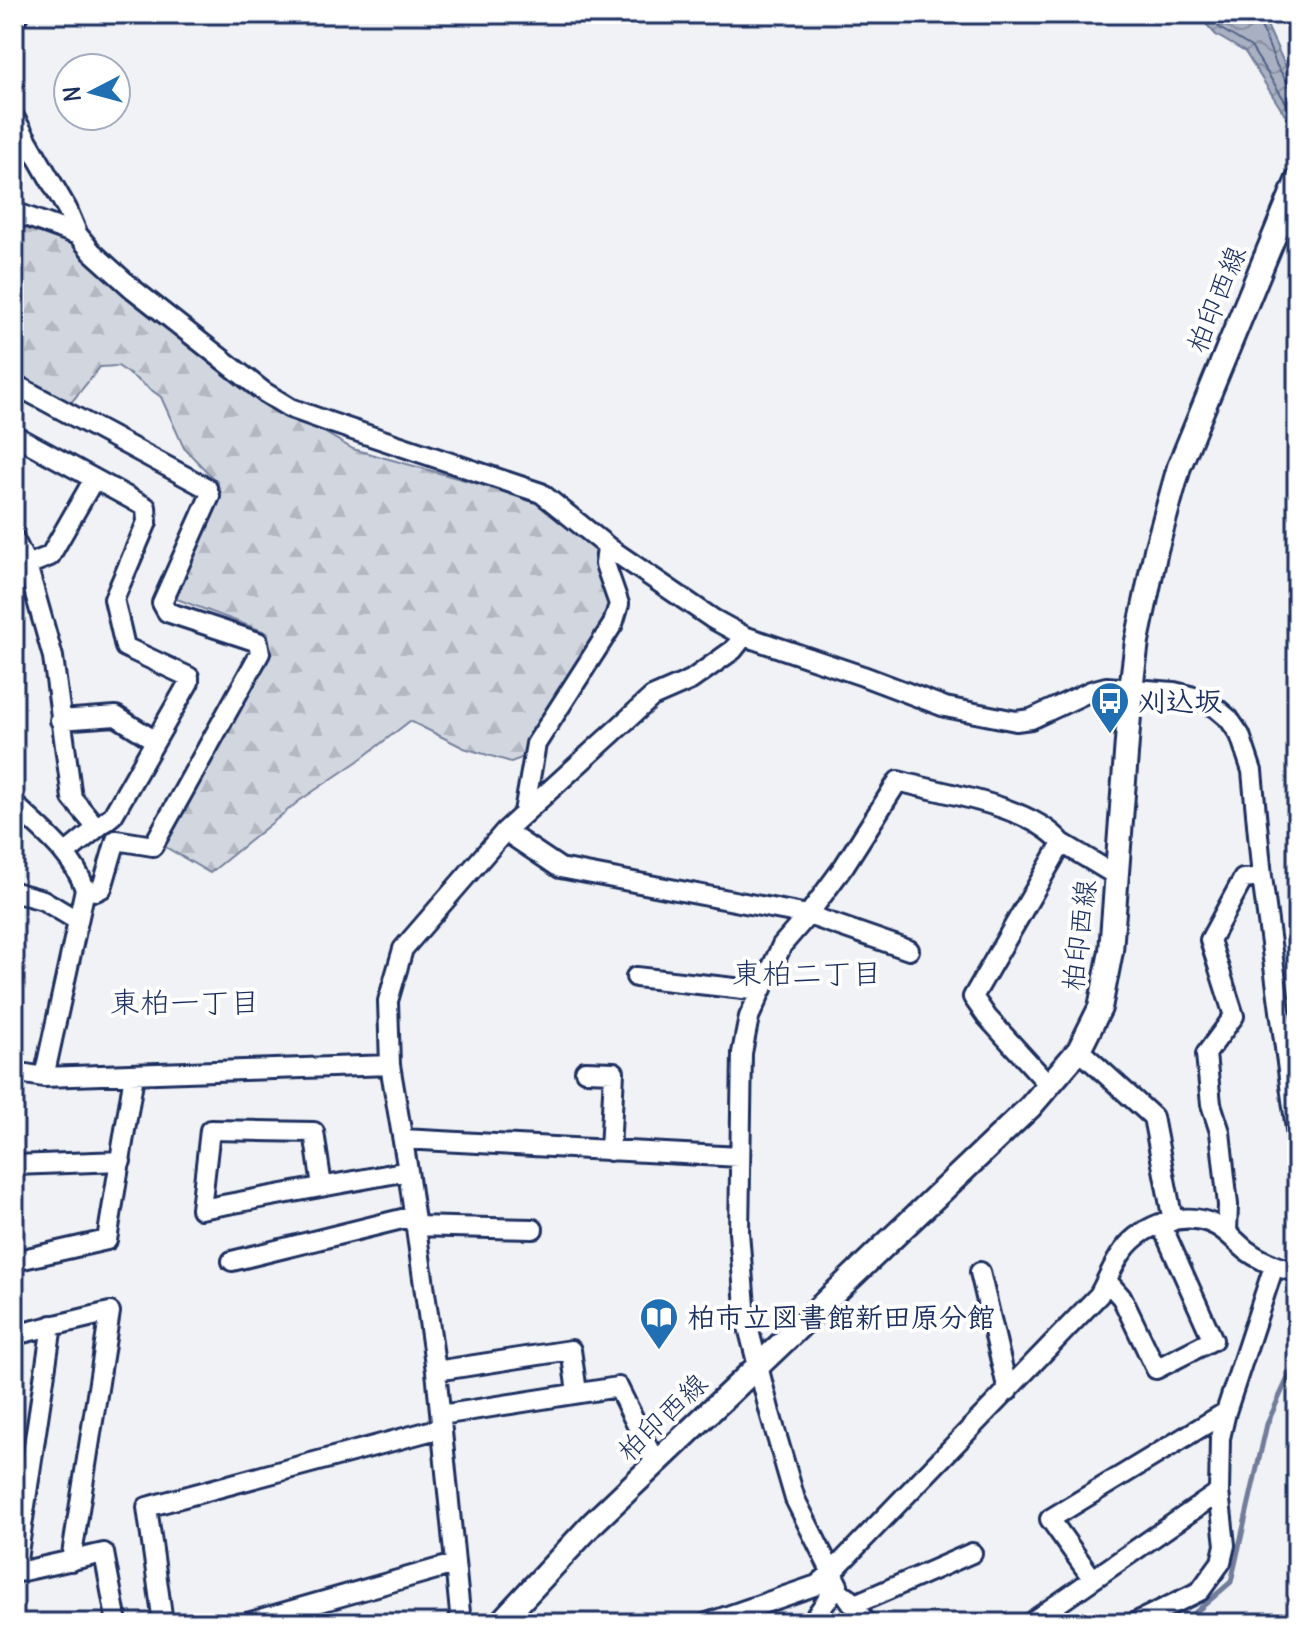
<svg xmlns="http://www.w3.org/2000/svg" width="1311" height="1637" font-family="Delius,'Klee One',sans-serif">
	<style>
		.forest { fill: url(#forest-firs); stroke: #76829e; stroke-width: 2 }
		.water { fill: url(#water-waves); stroke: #707c9a; stroke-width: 2 }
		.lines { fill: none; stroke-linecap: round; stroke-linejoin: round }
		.shore { stroke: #536386; stroke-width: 2 }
		.stream { stroke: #707c9a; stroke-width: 5 }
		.minor-casing { stroke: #1b2f5e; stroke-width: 24 }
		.major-casing { stroke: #1b2f5e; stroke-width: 28 }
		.highway-casing { stroke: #1b2f5e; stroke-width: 30 }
		.minor { stroke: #fff; stroke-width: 18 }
		.major { stroke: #fff; stroke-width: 22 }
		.highway { stroke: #fff; stroke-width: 24 }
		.labels { text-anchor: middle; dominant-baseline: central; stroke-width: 8; stroke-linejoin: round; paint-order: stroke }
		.street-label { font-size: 28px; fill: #1b2f5e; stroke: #fff }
		.poi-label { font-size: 28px; font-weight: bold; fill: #1b2f5e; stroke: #fff; text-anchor: start }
		.neighbourhood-label { font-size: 30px; fill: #1b2f5e; stroke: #fff }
	</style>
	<defs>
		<pattern id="forest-firs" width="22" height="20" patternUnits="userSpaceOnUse" patternTransform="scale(2)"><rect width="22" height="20" fill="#d2d6df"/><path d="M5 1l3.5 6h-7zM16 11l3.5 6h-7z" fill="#b4b8c2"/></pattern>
		<pattern id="water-waves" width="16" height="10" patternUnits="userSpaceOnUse" patternTransform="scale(2)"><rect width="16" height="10" fill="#a8b0c2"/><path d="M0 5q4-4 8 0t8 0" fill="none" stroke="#8890a1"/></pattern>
	</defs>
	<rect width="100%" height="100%" fill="#f1f2f5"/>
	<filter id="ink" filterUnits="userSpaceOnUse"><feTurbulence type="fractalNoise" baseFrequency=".0125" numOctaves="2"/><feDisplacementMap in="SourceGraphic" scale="16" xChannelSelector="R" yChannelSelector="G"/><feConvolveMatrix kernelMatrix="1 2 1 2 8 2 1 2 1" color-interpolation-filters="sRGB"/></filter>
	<g filter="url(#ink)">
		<path class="forest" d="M 14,222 L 70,239 L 108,280 L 226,375 L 353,449 L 533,499 L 601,550 L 612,600 L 603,649 L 542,750 L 511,762 L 464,748 L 410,721 L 358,761 L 299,801 L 210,873 L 164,846 L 268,649 L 268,633 L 174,598 L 218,483 L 184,448 L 161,397 L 118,366 L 100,367 L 70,404 L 14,373 Z"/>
		<path class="water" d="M 1197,14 L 1262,14 L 1284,63 L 1297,82 L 1297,123 L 1288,120 L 1245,52 L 1216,35 Z"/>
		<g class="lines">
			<path class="shore" d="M 1208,14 L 1221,29 L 1251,47 L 1292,112 L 1297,115
				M 1256,14 L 1277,66 L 1288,83 L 1297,85"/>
			<path class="stream" d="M 1183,1623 L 1231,1582 L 1267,1424 L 1297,1358"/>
			<defs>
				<path id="minor" d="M 14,117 L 67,209 L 78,235 L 92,252 L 133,289 L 264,392 L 290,408 L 329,422 L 541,493 L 612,550 L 713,619 L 744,636 L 863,676 L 945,707 L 1016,721 L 1031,719 L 1091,691 L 1106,687 L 1174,692 L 1198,698 L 1216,708 L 1229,719 L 1240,735 L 1252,771 L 1262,877 L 1297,1137
					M 14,212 L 78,235
					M 14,384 L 207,488 L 210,496 L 162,603 L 167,612 L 258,642 L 260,653 L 153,846 L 116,840 L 102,888 L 96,891 L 85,889
					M 14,435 L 146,507 L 147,522 L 114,599 L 125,647 L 189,677 L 189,682 L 113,815 L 65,854
					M 14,539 L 27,565 L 53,657 L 72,798 L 97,828
					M 27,565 L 50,556 L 94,479
					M 60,720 L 116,716 L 154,740
					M 14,804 C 40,829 73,853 85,889 L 44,1077
					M 524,812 L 536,744 L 613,624 L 619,604 L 605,564 L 607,547
					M 505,831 L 560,868 L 808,915 L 782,945 L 749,1017 L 742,1053 L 739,1232 L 746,1319 L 770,1413 L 795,1499 L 838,1585 L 811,1623
					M 14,892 L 43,900 L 78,921
					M 909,950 L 808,915 L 844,866 L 898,781 C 945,794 1030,805 1062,843 L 1117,876
					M 636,977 L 761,991
					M 1079,1050 L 1153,1117 L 1173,1221
					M 585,1071 L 614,1072 L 610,1151
					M 14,1072 L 44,1077 L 390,1065
					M 1050,1086 L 987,1017 L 973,997 L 1062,843
					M 403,1139 L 740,1157
					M 14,1165 L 121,1161
					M 322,1186 L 314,1132 L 210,1130 L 201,1209 L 408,1171
					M 415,1226 L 533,1229
					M 1227,1232 L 1228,1205 L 1220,1132 L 1211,1104 L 1206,1054 L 1234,1016 L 1210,940 L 1243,879 L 1262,877
					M 14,1261 L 107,1240 L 134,1075
					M 232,1261 L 414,1216
					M 980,1272 L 1008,1391
					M 1107,1281 L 1122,1298 L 1156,1369 L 1213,1340 L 1161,1224
					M 14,1335 L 110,1312 L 71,1561
					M 436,1371 L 571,1350 L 577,1392
					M 441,1415 L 618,1387 L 656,1464
					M 14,1573 L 104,1553 L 117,1623
					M 15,1573 L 52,1325
					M 1092,1578 L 1050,1519 L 1226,1412
					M 847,1596 L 866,1623
					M 853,1605 L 972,1553
					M 163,1623 L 147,1507 L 441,1428
					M 247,1623 L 454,1564
					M 461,1623 L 436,1371 L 408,1171 L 390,1065 L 388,1001 L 403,949 L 505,831 L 652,697 L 691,680 L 733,650 L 744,636
					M 707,1623 L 817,1585 L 830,1574 L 1099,1295 C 1107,1281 1113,1264 1123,1251 C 1142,1224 1187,1209 1217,1226 C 1228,1232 1236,1242 1246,1250 C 1261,1261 1278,1268 1297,1272
					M 1030,1623 L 1219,1492
					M 1134,1623 L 1200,1591 L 1221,1562 L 1225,1545 L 1219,1492 L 1220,1438 L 1226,1412 L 1274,1266"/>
				<path id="major" d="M 500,1623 L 593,1523 L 1030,1107 L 1079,1050 L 1100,1008 L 1111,951 L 1131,689 L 1137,641 L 1156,550 L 1179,467 L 1297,181"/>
				<path id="highway" d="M 14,16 L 15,14"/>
			</defs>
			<use href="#minor" class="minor-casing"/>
			<use href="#major" class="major-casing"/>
			<use href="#highway" class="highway-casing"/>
			<use href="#minor" class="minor"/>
			<use href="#major" class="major"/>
			<use href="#highway" class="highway"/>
		</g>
	</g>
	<defs>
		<symbol id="bus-pin" viewBox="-11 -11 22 30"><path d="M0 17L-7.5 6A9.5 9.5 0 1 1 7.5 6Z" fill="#1f6fb2" stroke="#fff"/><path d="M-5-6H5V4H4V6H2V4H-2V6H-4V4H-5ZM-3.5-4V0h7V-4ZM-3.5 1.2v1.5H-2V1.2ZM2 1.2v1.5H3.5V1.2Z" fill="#fff"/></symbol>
		<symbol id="library-pin" viewBox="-11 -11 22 30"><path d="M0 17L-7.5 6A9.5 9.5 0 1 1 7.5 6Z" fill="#1f6fb2" stroke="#fff"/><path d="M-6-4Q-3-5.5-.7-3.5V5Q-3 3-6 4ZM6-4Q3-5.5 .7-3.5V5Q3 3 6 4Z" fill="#fff"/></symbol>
	</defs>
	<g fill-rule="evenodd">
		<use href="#bus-pin" x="1088" y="679" width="44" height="60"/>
		<use href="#library-pin" x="637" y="1295" width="44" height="60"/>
	</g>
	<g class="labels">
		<g class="street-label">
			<text transform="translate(1216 299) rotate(-68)">柏印西線</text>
			<text transform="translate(1079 935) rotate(-83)">柏印西線</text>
			<text transform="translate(662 1417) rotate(-44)">柏印西線</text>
		</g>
		<g class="poi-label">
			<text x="1138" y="701">刈込坂</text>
			<text x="687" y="1317">柏市立図書館新田原分館</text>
		</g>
		<g class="neighbourhood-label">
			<text x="807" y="973">東柏二丁目</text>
			<text x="185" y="1002">東柏一丁目</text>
		</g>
	</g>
	<rect width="1311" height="1637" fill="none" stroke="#fff" stroke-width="48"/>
	<rect x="24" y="24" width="1263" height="1589" fill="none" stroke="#1b2f5e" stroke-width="3" filter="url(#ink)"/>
	<g transform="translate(92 92) rotate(264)"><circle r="38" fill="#ffffff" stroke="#a4acbf" stroke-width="2"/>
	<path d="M0-6L14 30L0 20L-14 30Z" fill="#1f6fb2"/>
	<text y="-12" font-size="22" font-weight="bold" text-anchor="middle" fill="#1b2f5e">N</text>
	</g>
</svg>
